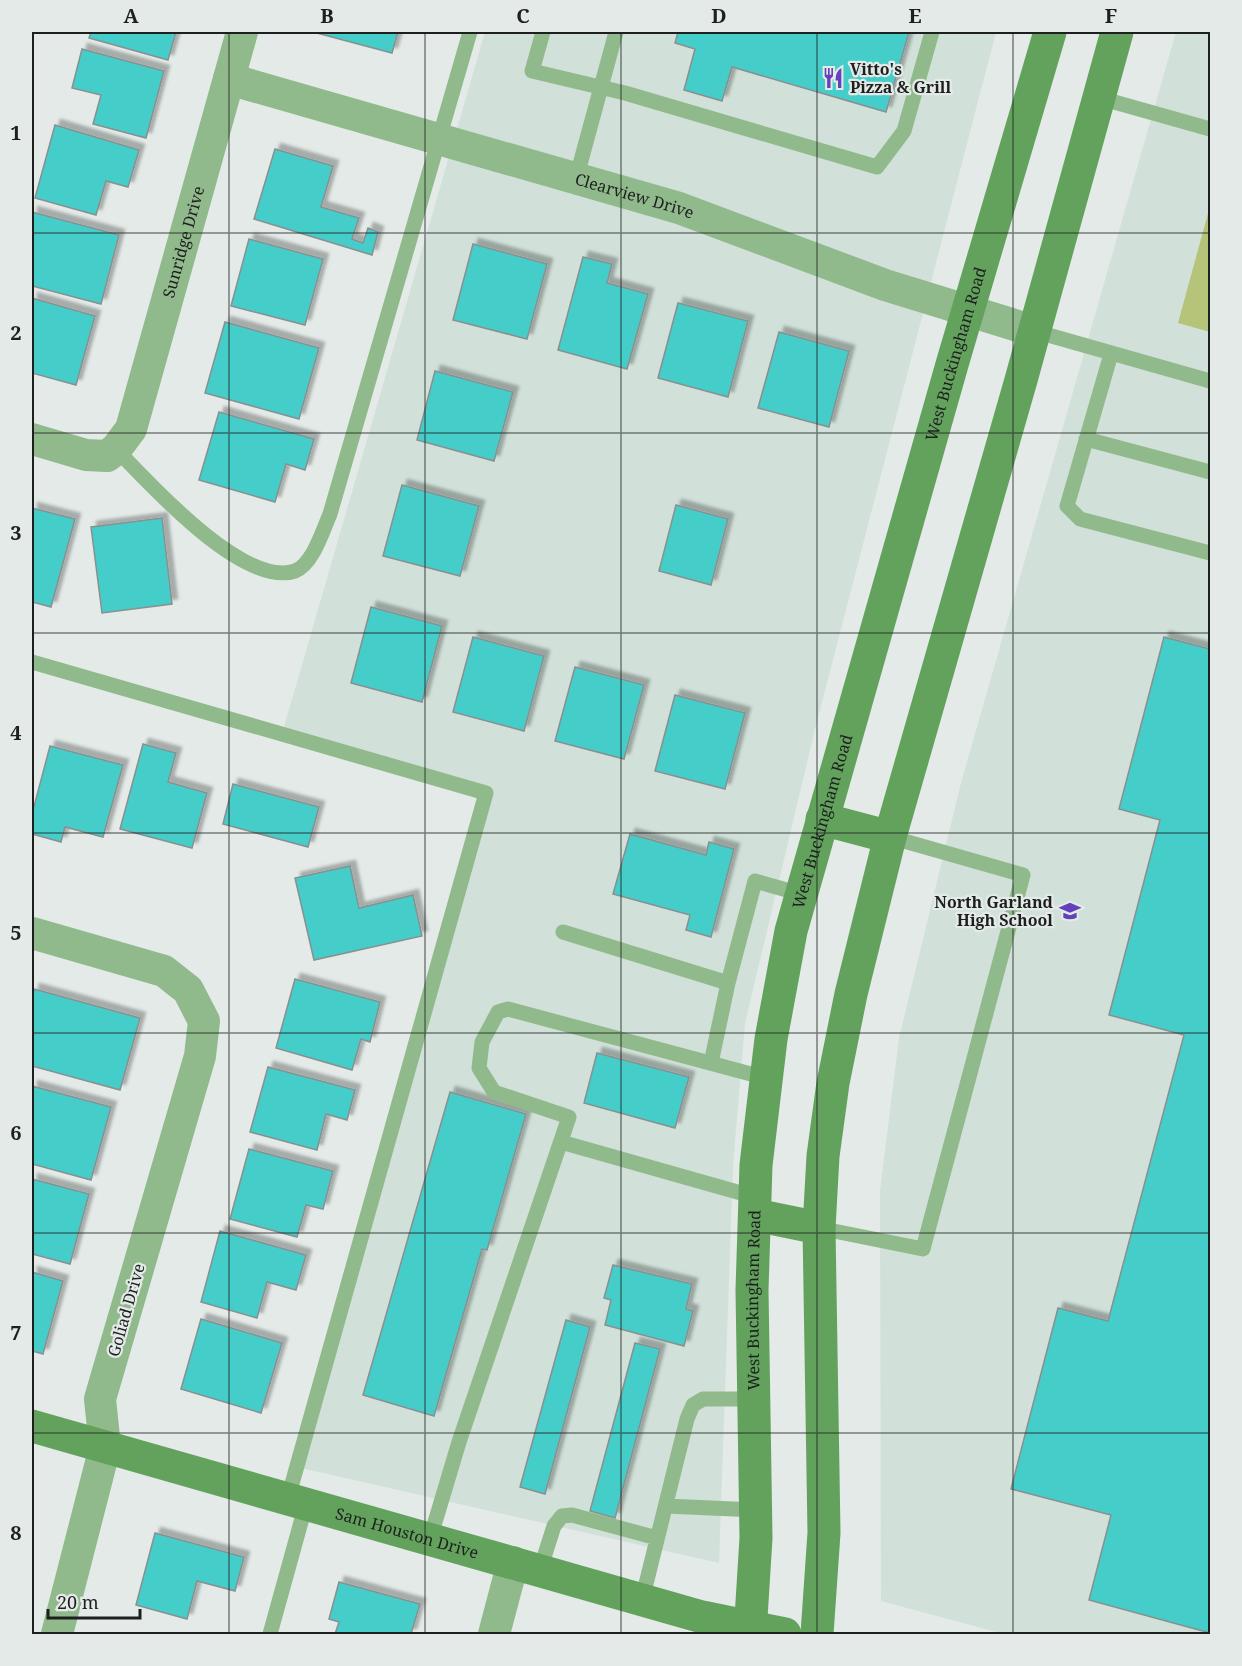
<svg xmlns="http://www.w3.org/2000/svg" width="1242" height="1666" font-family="'Noto Serif',serif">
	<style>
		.built { fill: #d1e0d9 }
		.green { fill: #b5c479 }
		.building { fill: #44cdc9; stroke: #899090; stroke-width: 1.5; filter: url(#shadow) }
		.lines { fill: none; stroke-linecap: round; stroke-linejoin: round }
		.lane { stroke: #90ba8c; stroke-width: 15 }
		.street { stroke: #90ba8c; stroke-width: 32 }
		.secondary { stroke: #62a25d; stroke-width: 33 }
		.grid { fill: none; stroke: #1e201f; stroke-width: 1.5; stroke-opacity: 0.55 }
		.labels { text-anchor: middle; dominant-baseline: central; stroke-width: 4.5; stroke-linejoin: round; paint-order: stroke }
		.poi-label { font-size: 16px; font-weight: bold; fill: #1e201f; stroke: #e3eae7; text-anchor: start }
		.street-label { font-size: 16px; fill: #1e201f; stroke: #e3eae7 }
		.neatline { fill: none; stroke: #1e201f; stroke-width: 2 }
		.grid-label { font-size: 20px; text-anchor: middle; font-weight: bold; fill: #1e201f }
	</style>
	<defs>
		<filter id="shadow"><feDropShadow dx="5.5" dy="-5.5" stdDeviation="1.5" flood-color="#0004"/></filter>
	</defs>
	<rect width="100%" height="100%" fill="#e3eae7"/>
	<path class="built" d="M 485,32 L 996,32 L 816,725 L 745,1023 L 733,1165 L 719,1563 L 297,1467 L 486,793 L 282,734 Z
		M 1176,32 L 1210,32 L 1210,1634 L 1004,1634 L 881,1601 L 880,1191 L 899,1038 L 961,783 Z"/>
	<path class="green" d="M 1210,206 L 1210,332 L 1178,323 Z"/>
	<path class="building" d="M 91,32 L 176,32 L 168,60 L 89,38 Z
		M 313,32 L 398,32 L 392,53 Z
		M 678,32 L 909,32 L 886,112 L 732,67 L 722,101 L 684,90 L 695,49 L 675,43 Z
		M 82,49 L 164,71 L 146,138 L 93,124 L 101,95 L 72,88 Z
		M 55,125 L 139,150 L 128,187 L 106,181 L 96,215 L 35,198 Z
		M 275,149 L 333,166 L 321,207 L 359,218 L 352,239 L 363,243 L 368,228 L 378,232 L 372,255 L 254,219 Z
		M 32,212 L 119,235 L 101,304 L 32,286 Z
		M 249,239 L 323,259 L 305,325 L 231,306 Z
		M 473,244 L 547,264 L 527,339 L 453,320 Z
		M 583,257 L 612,264 L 607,283 L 648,294 L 627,369 L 558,350 Z
		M 32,298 L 95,316 L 76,385 L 32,373 Z
		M 678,303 L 748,321 L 728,397 L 658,378 Z
		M 225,322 L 319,348 L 299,419 L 205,393 Z
		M 779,332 L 849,351 L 829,427 L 758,408 Z
		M 435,371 L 513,392 L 494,461 L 417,440 Z
		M 219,412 L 314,439 L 305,470 L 286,464 L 275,502 L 199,480 Z
		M 402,485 L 479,506 L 460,576 L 383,556 Z
		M 676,505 L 728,519 L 711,585 L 659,571 Z
		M 32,508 L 75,519 L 51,607 L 32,602 Z
		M 162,518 L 172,604 L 102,613 L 91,527 Z
		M 371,607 L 442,626 L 422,702 L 351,683 Z
		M 473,637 L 544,656 L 524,731 L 453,712 Z
		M 1164,637 L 1210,649 L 1210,1633 L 1089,1600 L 1111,1515 L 1011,1489 L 1058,1308 L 1108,1321 L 1184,1035 L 1109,1015 L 1160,820 L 1119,809 Z
		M 575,667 L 644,685 L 624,759 L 555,741 Z
		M 675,695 L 745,713 L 725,789 L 655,771 Z
		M 143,744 L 176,753 L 168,782 L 207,793 L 192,848 L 120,829 Z
		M 50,746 L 123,765 L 103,837 L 65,827 L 61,842 L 32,834 L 32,814 Z
		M 233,784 L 319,807 L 308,847 L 223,824 Z
		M 630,834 L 706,855 L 709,842 L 734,849 L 711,937 L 686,930 L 690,915 L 613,894 Z
		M 350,866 L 359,908 L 413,895 L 422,936 L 314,960 L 295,878 Z
		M 295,979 L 380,1002 L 370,1042 L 361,1039 L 352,1070 L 276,1048 Z
		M 34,989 L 140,1018 L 120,1090 L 32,1066 L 32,1000 Z
		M 597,1053 L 689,1077 L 675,1128 L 584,1103 Z
		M 268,1067 L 355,1090 L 347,1120 L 326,1114 L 317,1150 L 250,1132 Z
		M 32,1086 L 111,1107 L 91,1180 L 32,1164 Z
		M 450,1092 L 526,1114 L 487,1250 L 482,1249 L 434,1416 L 363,1395 Z
		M 249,1149 L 333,1171 L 323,1209 L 306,1205 L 297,1237 L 230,1219 Z
		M 32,1179 L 89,1194 L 70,1264 L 32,1254 Z
		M 220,1231 L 306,1255 L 296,1290 L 267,1282 L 257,1318 L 201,1302 Z
		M 613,1265 L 692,1284 L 686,1309 L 693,1311 L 684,1346 L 605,1325 L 611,1300 L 604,1298 Z
		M 32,1272 L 63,1281 L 43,1354 L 32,1351 Z
		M 201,1319 L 282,1343 L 261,1413 L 181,1389 Z
		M 566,1320 L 590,1327 L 545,1494 L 520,1487 Z
		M 635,1343 L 660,1349 L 615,1518 L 590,1511 Z
		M 155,1533 L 244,1557 L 235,1591 L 197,1581 L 187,1619 L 136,1605 Z
		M 339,1582 L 420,1604 L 411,1634 L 335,1634 L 339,1622 L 329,1619 Z"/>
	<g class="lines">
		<path class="lane" d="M 543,32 L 532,71 L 625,93 L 877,167 L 904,131 L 932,32
			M 1100,98 L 1210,129
			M 576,179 L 616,32
			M 1034,331 L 1210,381
			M 1111,354 L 1067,506 L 1080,519 L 1210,553
			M 1086,439 L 1210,472
			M 116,449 C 149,483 243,588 295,571 C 313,564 323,530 330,514 L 470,32
			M 32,662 L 486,793 L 288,1498
			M 563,932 L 728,983 L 755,881 L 801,894
			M 711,1063 L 728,983
			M 561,1142 L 755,1197
			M 819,1228 L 923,1249 L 1023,875 L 890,837
			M 666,1506 L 756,1510
			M 430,1539 L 459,1442 L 569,1117 L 494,1092 L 479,1068 L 482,1042 L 498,1012 L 508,1009 L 766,1078
			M 540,1570 L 554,1526 L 562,1516 L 572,1515 L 657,1538
			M 642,1600 L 687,1419 L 693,1405 L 703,1399 L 754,1399
			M 270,1634 L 306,1504"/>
		<g class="street">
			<path id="s1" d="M 229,79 L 679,208 L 885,285 L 1034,331"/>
			<path id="s2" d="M 32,439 L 86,455 L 107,456 L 116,449 L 131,429 L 242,32"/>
			<path d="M 32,933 L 164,971 L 188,990 L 204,1021 L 200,1056 L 100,1399 L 105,1447 L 57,1634"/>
			<path d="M 494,1634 L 513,1562"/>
		</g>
		<g class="secondary">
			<path d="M 822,819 L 890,837"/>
			<path d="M 755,1215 L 819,1228"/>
			<path id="s3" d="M 32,1426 L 702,1617 L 785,1634"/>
			<path id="s4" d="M 750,1634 L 756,1538 L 752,1290 L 756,1165 L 771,1039 L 791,931 L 953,361 L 1050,32"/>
			<path d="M 817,1634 L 824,1533 L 819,1228 L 823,1156 L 833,1083 L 851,994 L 890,837 L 1021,380 L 1117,32"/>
		</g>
	</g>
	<path class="grid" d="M 229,32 L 229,1634M 425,32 L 425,1634M 621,32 L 621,1634M 817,32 L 817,1634M 1013,32 L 1013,1634M 32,233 L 1210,233M 32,433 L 1210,433M 32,633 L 1210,633M 32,833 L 1210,833M 32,1033 L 1210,1033M 32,1233 L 1210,1233M 32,1433 L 1210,1433"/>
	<defs>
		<symbol id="restaurant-bare" viewBox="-9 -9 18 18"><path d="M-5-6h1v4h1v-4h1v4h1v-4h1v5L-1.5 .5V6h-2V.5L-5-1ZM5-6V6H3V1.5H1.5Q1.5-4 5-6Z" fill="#6441ba" stroke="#e3eae7" stroke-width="2.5" paint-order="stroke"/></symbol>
		<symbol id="school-bare" viewBox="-9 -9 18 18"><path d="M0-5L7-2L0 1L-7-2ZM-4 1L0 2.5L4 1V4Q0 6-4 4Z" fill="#6441ba" stroke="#e3eae7" stroke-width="2.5" paint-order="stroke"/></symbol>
	</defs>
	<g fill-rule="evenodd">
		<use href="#restaurant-bare" x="818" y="63" width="30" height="30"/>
		<use href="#school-bare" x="1055" y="896" width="30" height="30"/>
	</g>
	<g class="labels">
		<g class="poi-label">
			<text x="850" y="69">Vitto's<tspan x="850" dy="18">Pizza &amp; Grill</tspan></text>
			<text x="1053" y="902" text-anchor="end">North Garland<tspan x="1053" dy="18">High School</tspan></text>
		</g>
		<g class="street-label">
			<text stroke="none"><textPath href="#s1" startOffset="422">Clearview Drive</textPath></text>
			<text stroke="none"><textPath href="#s2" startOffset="308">Sunridge Drive</textPath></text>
			<text stroke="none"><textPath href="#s4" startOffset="1306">West Buckingham Road</textPath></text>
			<text stroke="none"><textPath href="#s4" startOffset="820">West Buckingham Road</textPath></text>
			<text stroke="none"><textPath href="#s4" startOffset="334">West Buckingham Road</textPath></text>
			<text transform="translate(126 1310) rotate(-74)">Goliad Drive</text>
			<text stroke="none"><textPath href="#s3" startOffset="390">Sam Houston Drive</textPath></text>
		</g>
	</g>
	<rect width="1242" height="1666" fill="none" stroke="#e3eae7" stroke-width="66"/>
	<path d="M48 1609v9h92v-9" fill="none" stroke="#1e201f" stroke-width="3"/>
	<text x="57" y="1609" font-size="18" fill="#1e201f" stroke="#e3eae7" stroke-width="4.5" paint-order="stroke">20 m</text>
	<rect x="33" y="33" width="1176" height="1600" class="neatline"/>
	<g class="grid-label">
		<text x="131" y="23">A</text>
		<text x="327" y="23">B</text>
		<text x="523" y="23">C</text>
		<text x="719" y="23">D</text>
		<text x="915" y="23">E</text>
		<text x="1111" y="23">F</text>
		<text x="16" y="140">1</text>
		<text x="16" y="340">2</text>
		<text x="16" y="540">3</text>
		<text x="16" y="740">4</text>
		<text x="16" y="940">5</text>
		<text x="16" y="1140">6</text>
		<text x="16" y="1340">7</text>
		<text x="16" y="1540">8</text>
	</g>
</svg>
